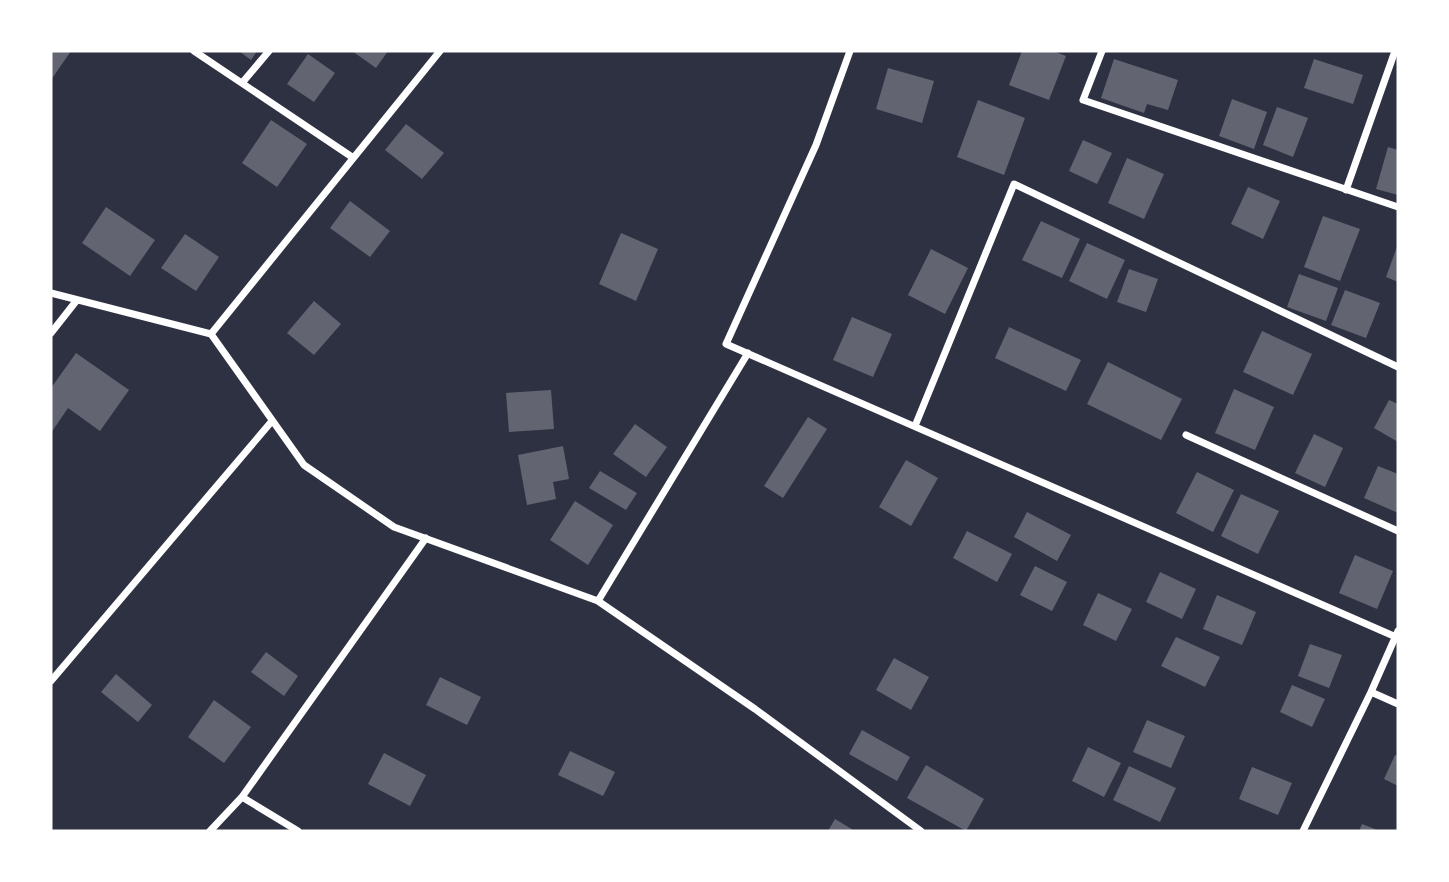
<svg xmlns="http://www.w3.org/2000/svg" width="1449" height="882" font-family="'DM Sans',sans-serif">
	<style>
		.building { fill: #626471 }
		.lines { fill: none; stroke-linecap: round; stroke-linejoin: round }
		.minor { stroke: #fff; stroke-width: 7 }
	</style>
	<rect width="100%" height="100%" fill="#2d3142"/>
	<path class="building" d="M 51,51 L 71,51 L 51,80 Z
		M 239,51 L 257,51 L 251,60 Z
		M 352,51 L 388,51 L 376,68 Z
		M 1022,51 L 1053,51 L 1066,56 L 1049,100 L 1009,85 Z
		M 308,54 L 335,73 L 314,102 L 287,84 Z
		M 1114,59 L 1178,80 L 1168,110 L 1147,104 L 1144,113 L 1101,98 Z
		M 1314,59 L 1363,75 L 1353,104 L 1304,88 Z
		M 888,68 L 934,81 L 922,123 L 876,109 Z
		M 1232,99 L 1267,112 L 1254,149 L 1219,136 Z
		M 978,100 L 1025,118 L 1004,175 L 957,157 Z
		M 1277,107 L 1308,118 L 1293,157 L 1263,145 Z
		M 271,120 L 307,144 L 277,187 L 242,163 Z
		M 406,124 L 444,153 L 422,179 L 385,150 Z
		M 1083,140 L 1112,153 L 1097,184 L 1069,171 Z
		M 1388,147 L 1398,150 L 1398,195 L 1376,189 Z
		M 1127,158 L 1164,174 L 1144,219 L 1108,203 Z
		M 1248,187 L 1280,201 L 1263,239 L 1231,224 Z
		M 350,201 L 390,231 L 370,257 L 330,228 Z
		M 106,207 L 155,240 L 130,276 L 82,243 Z
		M 1323,216 L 1360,229 L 1340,281 L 1304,267 Z
		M 1041,221 L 1080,239 L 1062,278 L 1022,260 Z
		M 621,233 L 658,249 L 636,301 L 599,284 Z
		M 185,234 L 219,257 L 196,291 L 161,268 Z
		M 1087,243 L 1125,260 L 1107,299 L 1069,281 Z
		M 1398,244 L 1398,282 L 1386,277 Z
		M 931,249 L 968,268 L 945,314 L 908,295 Z
		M 1129,269 L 1158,279 L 1146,312 L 1117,302 Z
		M 1299,274 L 1338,288 L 1326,321 L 1287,307 Z
		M 1345,290 L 1380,303 L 1366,338 L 1331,325 Z
		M 314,301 L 341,324 L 314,355 L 287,333 Z
		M 852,317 L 892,334 L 873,377 L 833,360 Z
		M 1009,327 L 1081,360 L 1066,391 L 995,358 Z
		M 1262,331 L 1312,354 L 1293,395 L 1243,372 Z
		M 76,353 L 129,390 L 100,431 L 68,408 L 51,433 L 51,388 Z
		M 1108,362 L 1182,399 L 1161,440 L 1087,404 Z
		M 1234,389 L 1274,407 L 1255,450 L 1215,433 Z
		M 551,390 L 554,429 L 509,432 L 506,393 Z
		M 1389,400 L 1398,404 L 1398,442 L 1374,428 Z
		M 808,417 L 827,429 L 783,498 L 764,486 Z
		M 635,424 L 667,447 L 646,477 L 613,454 Z
		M 1314,434 L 1343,448 L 1325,487 L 1295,473 Z
		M 563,446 L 569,479 L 553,482 L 556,499 L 527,505 L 518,455 Z
		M 906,460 L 938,478 L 911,526 L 879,507 Z
		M 1378,466 L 1398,474 L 1398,513 L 1364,498 Z
		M 600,471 L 637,493 L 626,510 L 589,488 Z
		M 1197,472 L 1234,490 L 1213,532 L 1176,513 Z
		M 1241,494 L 1279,511 L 1258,554 L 1221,536 Z
		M 575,501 L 613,525 L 588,565 L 550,540 Z
		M 1027,512 L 1071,535 L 1057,561 L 1014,537 Z
		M 967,531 L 1012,554 L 997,582 L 953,558 Z
		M 1355,555 L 1393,571 L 1377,609 L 1339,593 Z
		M 1035,566 L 1067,582 L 1052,611 L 1020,595 Z
		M 1160,572 L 1196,589 L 1182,619 L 1146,602 Z
		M 1098,593 L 1132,609 L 1116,641 L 1083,625 Z
		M 1217,595 L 1256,612 L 1242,645 L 1203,629 Z
		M 1176,637 L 1220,657 L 1205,687 L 1161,666 Z
		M 1310,644 L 1342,655 L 1329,688 L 1298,676 Z
		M 266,652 L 298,676 L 284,696 L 251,672 Z
		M 894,658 L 929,677 L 911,710 L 876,690 Z
		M 116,674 L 152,705 L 138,722 L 101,692 Z
		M 440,677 L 481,697 L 467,725 L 426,705 Z
		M 1292,685 L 1325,699 L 1312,727 L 1280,712 Z
		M 214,700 L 251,727 L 224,763 L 188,737 Z
		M 1147,720 L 1185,736 L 1171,768 L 1133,752 Z
		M 862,730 L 910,757 L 897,781 L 849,754 Z
		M 1088,747 L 1121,763 L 1104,797 L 1072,781 Z
		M 570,751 L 615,772 L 603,796 L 558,775 Z
		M 384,753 L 426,775 L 410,806 L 368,784 Z
		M 1395,755 L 1398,756 L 1398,786 L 1384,779 Z
		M 926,765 L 984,799 L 966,831 L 907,798 Z
		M 1129,766 L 1176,788 L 1160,822 L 1113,800 Z
		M 1252,767 L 1292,783 L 1278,815 L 1239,799 Z
		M 835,819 L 855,831 L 828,831 Z
		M 1362,824 L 1380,831 L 1359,831 Z"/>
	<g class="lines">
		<path class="minor" d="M 194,51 L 352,157
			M 850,51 L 816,145 L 726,344 L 1396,637
			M 1102,51 L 1083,100 L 1398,207
			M 242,83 L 269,51
			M 1346,190 L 1395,51
			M 51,293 L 211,334 L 304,465 L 394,527 L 598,601 L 755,709 L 921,831
			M 51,333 L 77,300
			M 211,334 L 440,51
			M 915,426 L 1014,184 L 1398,367
			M 1186,435 L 1398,531
			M 598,601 L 748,353
			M 51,681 L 272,421
			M 1371,692 L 1398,704
			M 242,797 L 298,831
			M 210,831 L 242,797 L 426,538
			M 1303,831 L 1371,692 L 1398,631"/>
	</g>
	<rect width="1449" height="882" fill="none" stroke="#ffffff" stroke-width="105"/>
</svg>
